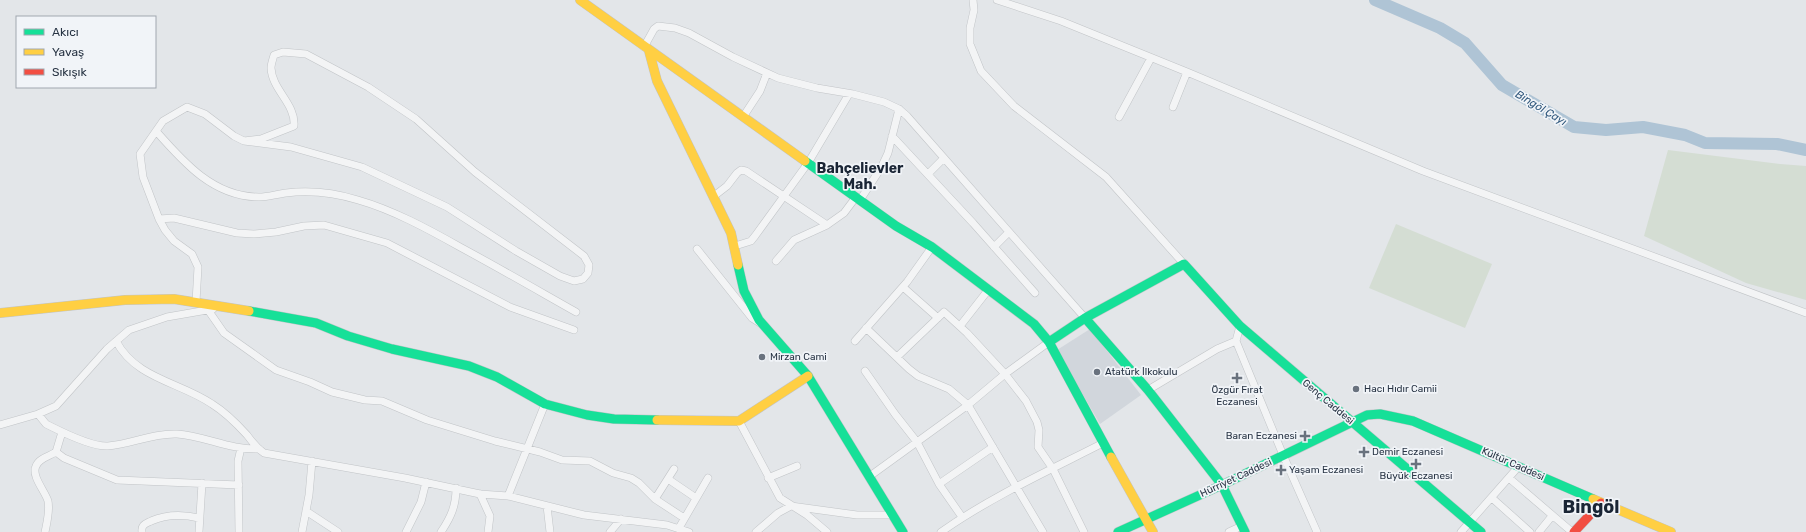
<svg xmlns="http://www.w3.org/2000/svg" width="1806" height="532" font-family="Rubik,sans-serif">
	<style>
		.built { fill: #d1d6dc }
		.green { fill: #d4ddd3 }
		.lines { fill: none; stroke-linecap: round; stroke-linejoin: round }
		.river { stroke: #afc4d5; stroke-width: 12 }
		.street-casing { stroke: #c1c4c7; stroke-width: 8 }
		.fast-casing { stroke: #c1c4c7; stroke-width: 10 }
		.slow-casing { stroke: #c1c4c7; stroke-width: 10 }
		.jam-casing { stroke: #c1c4c7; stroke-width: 10 }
		.street { stroke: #f3f4f5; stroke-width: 7 }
		.fast { stroke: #16e098; stroke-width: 9 }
		.slow { stroke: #ffcf43; stroke-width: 9 }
		.jam { stroke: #f24e42; stroke-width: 9 }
		.poi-dot { fill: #69727e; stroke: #f1f4f8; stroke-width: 1.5 }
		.labels { text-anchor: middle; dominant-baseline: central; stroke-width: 3.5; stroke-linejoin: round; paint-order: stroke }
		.poi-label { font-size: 10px; fill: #283444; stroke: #f1f4f8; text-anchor: start }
		.street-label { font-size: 10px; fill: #283444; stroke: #f1f4f8 }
		.water-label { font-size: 11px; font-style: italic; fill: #2e567b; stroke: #f1f4f8 }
		.district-label { font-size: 14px; font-weight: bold; fill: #1a2535; stroke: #f1f4f8 }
		.town-label { font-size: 18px; font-weight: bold; fill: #1a2535; stroke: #f1f4f8 }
	</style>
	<rect width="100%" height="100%" fill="#e3e6e9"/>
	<path class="built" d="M 1090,329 L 1141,395 L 1100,424 L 1057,350 Z"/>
	<path class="green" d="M 1668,150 L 1780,164 L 1806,166 L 1806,300 L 1746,283 L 1644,236 Z
		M 1396,224 L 1492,264 L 1465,328 L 1369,288 Z"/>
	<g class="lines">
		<path class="river" d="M 1375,0 L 1440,28 L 1465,43 L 1502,85 L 1574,127 L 1606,130 L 1643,127 L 1685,135 L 1705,143 L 1777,144 L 1806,150"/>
		<defs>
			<path id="street" d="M 973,0 L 974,10 L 970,28 L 970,44 L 981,71 L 1014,106 L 1106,177 L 1184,264
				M 997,0 L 1061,21 L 1187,72 L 1423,171 L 1806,313
				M 644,47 L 654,29 L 658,26 L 675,28 L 689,33 L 733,57 L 778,78 L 817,88 L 853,94 L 884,102 L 899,109 L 907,116 L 1085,318
				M 1173,107 L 1187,72
				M 743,117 L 760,91 L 767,73
				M 1119,117 L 1151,58
				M 156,131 C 184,163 214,197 259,197 C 268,197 277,194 286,193 C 310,190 335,193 358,200 C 393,210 428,229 460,247 C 499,268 537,290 576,312
				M 892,136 L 973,223 L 1035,293
				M 928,174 L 944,158
				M 714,196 L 727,186 L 737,173 L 741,170 L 746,171 L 827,225
				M 860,200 L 881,168 L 888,153 L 899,109
				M 159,219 L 174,218 L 237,233 L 254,234 L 276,232 L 304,226 L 324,225 L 387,243 L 510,307 L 574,330
				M 735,246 L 751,241 L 755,236 L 808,163 L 849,94
				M 994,247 L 1009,232
				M 697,249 L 752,318 L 760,323
				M 776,261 L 794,240 L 827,225 L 844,213 L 856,197
				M 903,287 L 938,318
				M 196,302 L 198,267 L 192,254 L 174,241 L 165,230 L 159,219 L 143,177 L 140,154 L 163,121 L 187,107 L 205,114 L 234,136 L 244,141 L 261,139 L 294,126 C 296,104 272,90 271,68 C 271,64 273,59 274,55 L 283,52 L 306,54 L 368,87 L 416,119 L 475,172 L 584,256 L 589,265 L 588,273 L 583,279 L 574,281 L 560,276 L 516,251 L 447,207 L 362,167 L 291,147 L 244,141
				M 208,310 L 224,333 L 276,370 L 310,382 L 332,392 L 365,400 L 382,401 L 427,420 L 495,441 L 540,452 L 562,460 L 590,461 L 613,473 L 631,478 L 639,483 L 655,499 L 684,518
				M 960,326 L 989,289
				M 1240,326 L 1236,341 L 1283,455 L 1317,532
				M 866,328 L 909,369 L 918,376 L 949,389 L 968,405 L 1043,532
				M 116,341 C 136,379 180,382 212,404 C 225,412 237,424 247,435 C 252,442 257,448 264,453 L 405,478 L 480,494 L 508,496 L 584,515 L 667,525 L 689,532
				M 855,341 L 907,282 L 932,247
				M 897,357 L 944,312 L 967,333 L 1005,374 L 1026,401 L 1037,422 L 1039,430 L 1038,447 L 1053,469 L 1084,532
				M 865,371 L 895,414 L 917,442 L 939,484 L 962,517
				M 1148,390 L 1217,349 L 1236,341
				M 38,414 L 46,424 L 52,427 C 66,434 93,447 108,446 C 132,444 152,433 177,434 C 205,436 230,450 259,449
				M 739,421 L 780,498 L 807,515 L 827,532
				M 0,425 L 38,414 L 56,406 L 107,349 L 129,330 L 167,317 L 213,309
				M 56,452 L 64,458 L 117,480 L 239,485
				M 870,476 L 968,405 L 1005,374 L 1049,342
				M 768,478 L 797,466
				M 1509,478 L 1572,532
				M 668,479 L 696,498
				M 939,484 L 993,447
				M 480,494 L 490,516 L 488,532
				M 508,496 L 545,404
				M 1492,498 L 1530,532
				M 655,499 L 674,469
				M 547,506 L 550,532
				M 306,511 L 338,532
				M 679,528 L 708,478
				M 45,532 C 47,522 50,511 48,501 C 45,491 31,476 36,466 C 39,458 50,456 56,452 L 62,432
				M 142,532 C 141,525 145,524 151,521 C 167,514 182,514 199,518
				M 199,532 L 202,483
				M 239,532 L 238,461 L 241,448
				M 302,532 L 309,495 L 312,461
				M 406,532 L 421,502 L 426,482
				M 441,532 C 451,517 456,506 456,488
				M 610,532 L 621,519
				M 756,532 L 778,513 L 791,506 L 857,515 L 892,515
				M 941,532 C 991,497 1048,471 1103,443
				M 1229,532 L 1242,526
				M 1461,532 L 1519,466
				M 1539,532 L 1552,516"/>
			<path id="fast" d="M 805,161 L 896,226 L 932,247 L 1034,324 L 1049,342 L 1111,457
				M 738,265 L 744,291 L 759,320 L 808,376 L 903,532
				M 249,311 L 316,323 L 348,336 L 392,349 L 469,366 L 497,377 L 545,404 L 587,415 L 614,419 L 657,420
				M 1085,318 L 1148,390 L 1222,485 L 1245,532
				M 1049,342 L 1085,318 L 1184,264 L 1240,326 L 1481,532
				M 1118,532 L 1222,485 L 1367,415 L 1380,414 L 1413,421 L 1593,499"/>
			<path id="slow" d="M 580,0 L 805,161
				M 649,51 L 657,81 L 731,233 L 738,265
				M 0,313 L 125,300 L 174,299 L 249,311
				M 657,420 L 739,421 L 808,376
				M 1111,457 L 1153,532
				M 1593,499 L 1671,532"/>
			<path id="jam" d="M 1574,532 L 1601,503"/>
		</defs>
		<use href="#street" class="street-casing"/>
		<use href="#fast" class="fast-casing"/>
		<use href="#slow" class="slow-casing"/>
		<use href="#jam" class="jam-casing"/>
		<use href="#street" class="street"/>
		<use href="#fast" class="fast"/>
		<use href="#slow" class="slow"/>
		<use href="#jam" class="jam"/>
	</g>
	<g class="poi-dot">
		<circle cx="762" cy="357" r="4"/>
		<circle cx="1097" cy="372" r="4"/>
		<path d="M1235 372h4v4h4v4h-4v4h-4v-4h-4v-4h4z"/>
		<circle cx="1356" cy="389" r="4"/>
		<path d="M1303 430h4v4h4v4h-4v4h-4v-4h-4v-4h4z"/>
		<path d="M1362 446h4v4h4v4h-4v4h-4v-4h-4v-4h4z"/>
		<path d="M1414 458h4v4h4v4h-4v4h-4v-4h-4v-4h4z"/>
		<path d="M1279 464h4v4h4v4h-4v4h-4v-4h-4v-4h4z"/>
	</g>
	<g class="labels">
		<g class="poi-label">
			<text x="770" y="357">Mirzan Cami</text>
			<text x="1105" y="372">Atatürk İlkokulu</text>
			<text x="1364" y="389">Hacı Hıdır Camii</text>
			<text x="1237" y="390" text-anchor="middle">Özgür Fırat<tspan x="1237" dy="12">Eczanesi</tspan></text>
			<text x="1297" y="436" text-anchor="end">Baran Eczanesi</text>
			<text x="1372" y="452">Demir Eczanesi</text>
			<text x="1289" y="470">Yaşam Eczanesi</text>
			<text x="1416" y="476" text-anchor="middle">Büyük Eczanesi</text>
		</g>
		<g class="street-label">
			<text transform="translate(1328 402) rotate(40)">Genç Caddesi</text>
			<text transform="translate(1513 464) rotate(24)">Kültür Caddesi</text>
			<text transform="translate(1236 478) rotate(-25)">Hürriyet Caddesi</text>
		</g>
		<g class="water-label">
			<text transform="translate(1541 108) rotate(31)">Bingöl Çayı</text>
		</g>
		<g class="district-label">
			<text x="860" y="168">Bahçelievler<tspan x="860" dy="16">Mah.</tspan></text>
		</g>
		<g class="town-label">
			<text x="1591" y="507">Bingöl</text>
		</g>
	</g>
	<rect x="16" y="16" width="140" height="72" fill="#f1f4f8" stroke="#a1a7b0"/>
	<rect x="24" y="29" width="20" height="6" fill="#16e098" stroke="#a1a7b0"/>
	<text x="52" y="36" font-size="12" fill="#283444">Akıcı</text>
	<rect x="24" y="49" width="20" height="6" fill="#ffcf43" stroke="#a1a7b0"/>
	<text x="52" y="56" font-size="12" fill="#283444">Yavaş</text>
	<rect x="24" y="69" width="20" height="6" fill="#f24e42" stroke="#a1a7b0"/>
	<text x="52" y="76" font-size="12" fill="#283444">Sıkışık</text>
</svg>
